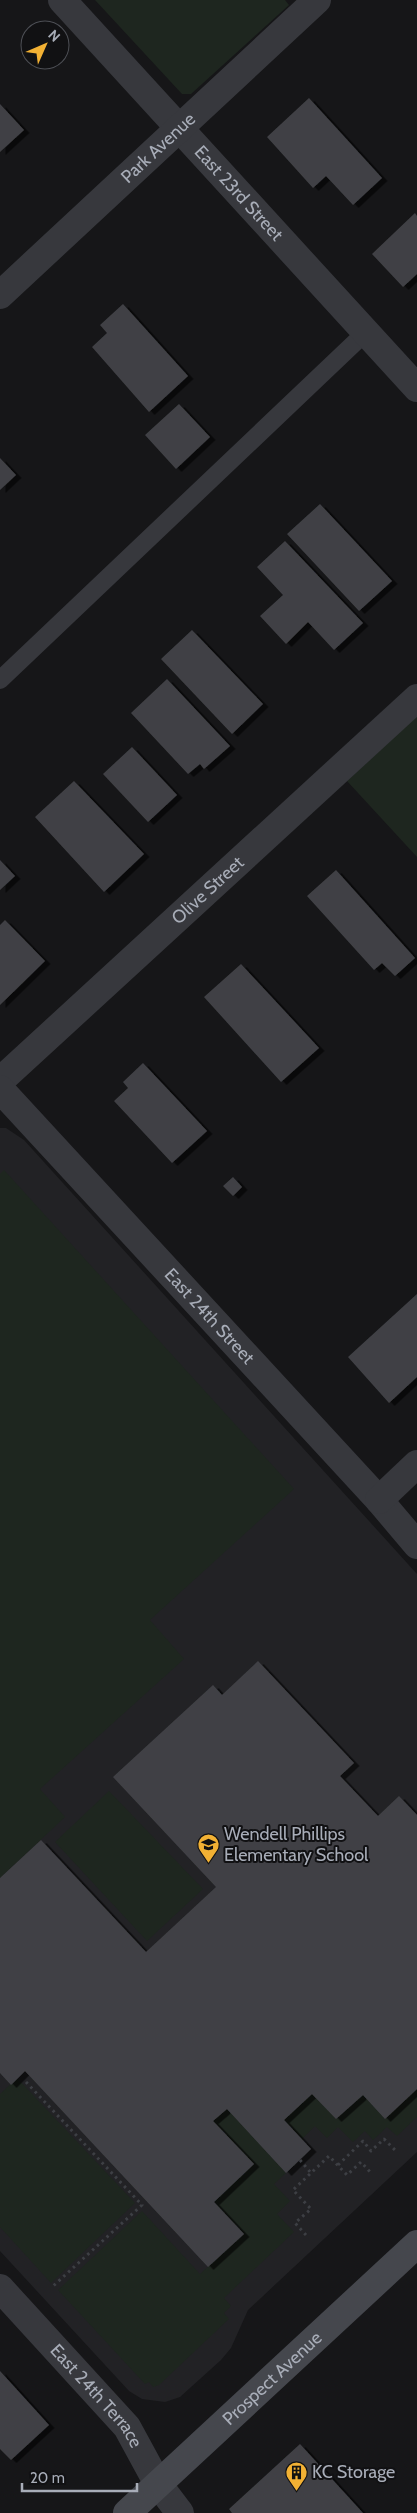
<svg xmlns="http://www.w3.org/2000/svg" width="417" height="2513" font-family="Cabin,sans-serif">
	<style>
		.built { fill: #222225 }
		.green { fill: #1e261f }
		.building { fill: #404145; filter: url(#shadow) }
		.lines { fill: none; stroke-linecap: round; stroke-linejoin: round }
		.path { stroke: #3d3f44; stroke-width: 3; stroke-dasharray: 2.5 4; stroke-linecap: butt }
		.service { stroke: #37383d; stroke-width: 18 }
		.minor { stroke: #37383d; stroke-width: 28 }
		.secondary { stroke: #45474d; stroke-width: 28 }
		.labels { text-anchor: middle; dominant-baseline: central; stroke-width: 4; stroke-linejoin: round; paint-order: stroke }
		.street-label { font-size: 18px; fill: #a8adb8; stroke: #111113 }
		.poi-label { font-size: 18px; fill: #a8adb8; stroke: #111113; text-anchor: start }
	</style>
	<defs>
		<filter id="shadow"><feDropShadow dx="5.5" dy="3" stdDeviation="0" flood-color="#0009"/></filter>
	</defs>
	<rect width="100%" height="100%" fill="#161618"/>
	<path class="built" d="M 0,1128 L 6,1128 L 24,1140 L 417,1574 L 417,2152 L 248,2310 L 231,2348 L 221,2360 L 180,2397 L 165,2402 L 142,2399 L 129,2391 L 0,2251 Z"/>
	<path class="green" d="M 95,0 L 285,0 L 289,5 L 191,94 L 182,94 Z
		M 417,716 L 417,857 L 347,781 Z
		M 4,1170 L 294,1489 L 150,1620 L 184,1659 L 40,1789 L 65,1817 L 0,1878 L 0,1174 Z
		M 109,1791 L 203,1889 L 147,1941 L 55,1842 Z
		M 17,2078 L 135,2203 L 51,2283 L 0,2227 L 0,2094 Z
		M 417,2089 L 417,2117 L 397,2136 L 387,2127 L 373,2140 L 365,2131 L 353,2142 L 338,2127 L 327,2138 L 315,2126 L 302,2139 L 284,2120 L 312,2094 L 336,2119 L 363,2095 L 385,2119 Z
		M 227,2109 L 286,2173 L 274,2184 L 290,2201 L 277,2214 L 294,2232 L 224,2298 L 231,2306 L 224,2313 L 229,2319 L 159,2385 L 153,2387 L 149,2382 L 145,2384 L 58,2290 L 142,2211 L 200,2274 L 244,2234 L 214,2202 L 213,2121 Z"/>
	<path class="building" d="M 309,98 L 382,178 L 353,205 L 326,176 L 313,188 L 267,137 Z
		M 0,104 L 24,130 L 0,152 Z
		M 415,213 L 417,216 L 417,274 L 403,287 L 372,254 Z
		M 123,304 L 188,376 L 149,412 L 92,347 L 107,333 L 100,325 Z
		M 179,404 L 210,437 L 176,469 L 145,435 Z
		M 0,458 L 16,475 L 0,490 Z
		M 320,504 L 392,581 L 359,611 L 287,534 Z
		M 285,541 L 363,623 L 334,650 L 308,622 L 286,644 L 260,616 L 283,595 L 257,567 Z
		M 192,630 L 263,704 L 232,734 L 161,659 Z
		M 167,679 L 230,746 L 204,769 L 200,764 L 188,774 L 131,713 Z
		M 132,747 L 177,795 L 148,822 L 103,774 Z
		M 74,781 L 144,854 L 104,892 L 35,817 Z
		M 0,860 L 15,876 L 0,890 Z
		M 336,870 L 415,958 L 395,976 L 382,963 L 374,970 L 307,896 Z
		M 5,920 L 45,961 L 0,1005 L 0,925 Z
		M 241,964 L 319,1048 L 281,1082 L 204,997 Z
		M 143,1063 L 207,1131 L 172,1163 L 114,1101 L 128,1088 L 123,1082 Z
		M 233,1177 L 242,1187 L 233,1196 L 223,1186 Z
		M 417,1294 L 417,1377 L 389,1403 L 348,1357 Z
		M 258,1661 L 354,1763 L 340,1776 L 378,1816 L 399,1796 L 417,1815 L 417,2089 L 385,2119 L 363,2095 L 336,2119 L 312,2094 L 284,2120 L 311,2149 L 286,2173 L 227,2109 L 213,2121 L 254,2164 L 214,2202 L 244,2234 L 208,2267 L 25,2071 L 11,2085 L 0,2073 L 0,1878 L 41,1840 L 146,1952 L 216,1887 L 113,1777 L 213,1685 L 222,1695 Z
		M 0,2371 L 49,2425 L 11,2460 L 0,2449 Z
		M 300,2444 L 363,2513 L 232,2513 L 229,2509 Z"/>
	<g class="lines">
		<path class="path" d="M 26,2082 L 142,2205 L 51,2288
			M 300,2160 L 311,2173
			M 338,2165 L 363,2141 L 371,2151 L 384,2139 L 396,2151
			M 306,2235 L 295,2223 L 311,2209 L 293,2190 L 329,2156 L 347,2175 L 361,2162 L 371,2173"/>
		<path class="service" d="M 0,680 L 366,332"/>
		<g class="minor">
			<path id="s1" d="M 62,0 L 417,388"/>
			<path id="s2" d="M 0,295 L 317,0"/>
			<path id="s3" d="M 0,1081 L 417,698"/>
			<path id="s4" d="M 0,1089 L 379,1500 L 417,1545"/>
			<path d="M 379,1500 L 417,1464"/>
			<path id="s5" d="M 0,2288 L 127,2427 L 158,2484 L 180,2513"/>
		</g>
		<path class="secondary" id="s6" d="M 127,2513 L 417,2244"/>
	</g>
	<defs>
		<symbol id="school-pin" viewBox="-11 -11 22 30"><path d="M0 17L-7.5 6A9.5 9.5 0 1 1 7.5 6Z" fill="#f2b134" stroke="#111113"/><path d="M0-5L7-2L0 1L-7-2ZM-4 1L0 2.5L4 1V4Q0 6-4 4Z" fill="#111"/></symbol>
		<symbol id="building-pin" viewBox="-11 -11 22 30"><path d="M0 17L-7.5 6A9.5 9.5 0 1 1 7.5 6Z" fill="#f2b134" stroke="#111113"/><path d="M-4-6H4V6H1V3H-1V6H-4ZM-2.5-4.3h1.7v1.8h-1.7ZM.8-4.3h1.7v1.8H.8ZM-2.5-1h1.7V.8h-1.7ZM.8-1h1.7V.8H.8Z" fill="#111"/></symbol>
	</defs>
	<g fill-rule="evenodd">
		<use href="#school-pin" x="196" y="1832" width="25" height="34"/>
		<use href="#building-pin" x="284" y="2460" width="25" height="34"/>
	</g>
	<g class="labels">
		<g class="street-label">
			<text stroke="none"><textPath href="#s2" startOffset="216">Park Avenue</textPath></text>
			<text stroke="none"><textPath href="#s1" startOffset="262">East 23rd Street</textPath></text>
			<text stroke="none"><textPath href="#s3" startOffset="282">Olive Street</textPath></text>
			<text stroke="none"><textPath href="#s4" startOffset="309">East 24th Street</textPath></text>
			<text stroke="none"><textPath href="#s6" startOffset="198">Prospect Avenue</textPath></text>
			<text stroke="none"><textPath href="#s5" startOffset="145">East 24th Terrace</textPath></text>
		</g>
		<g class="poi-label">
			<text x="224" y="1834">Wendell Phillips<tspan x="224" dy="21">Elementary School</tspan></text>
			<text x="312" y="2472">KC Storage</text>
		</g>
	</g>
	<g transform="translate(45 45) rotate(45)"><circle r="24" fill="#111113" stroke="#4d4f55"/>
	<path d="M0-4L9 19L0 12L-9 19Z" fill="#f2b134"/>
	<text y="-8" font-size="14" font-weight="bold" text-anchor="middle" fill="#a8adb8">N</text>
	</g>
	<path d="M22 2483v8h115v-8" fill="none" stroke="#a8adb8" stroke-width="2.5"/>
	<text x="30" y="2483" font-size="15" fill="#a8adb8" stroke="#111113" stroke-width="4" paint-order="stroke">20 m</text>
</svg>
